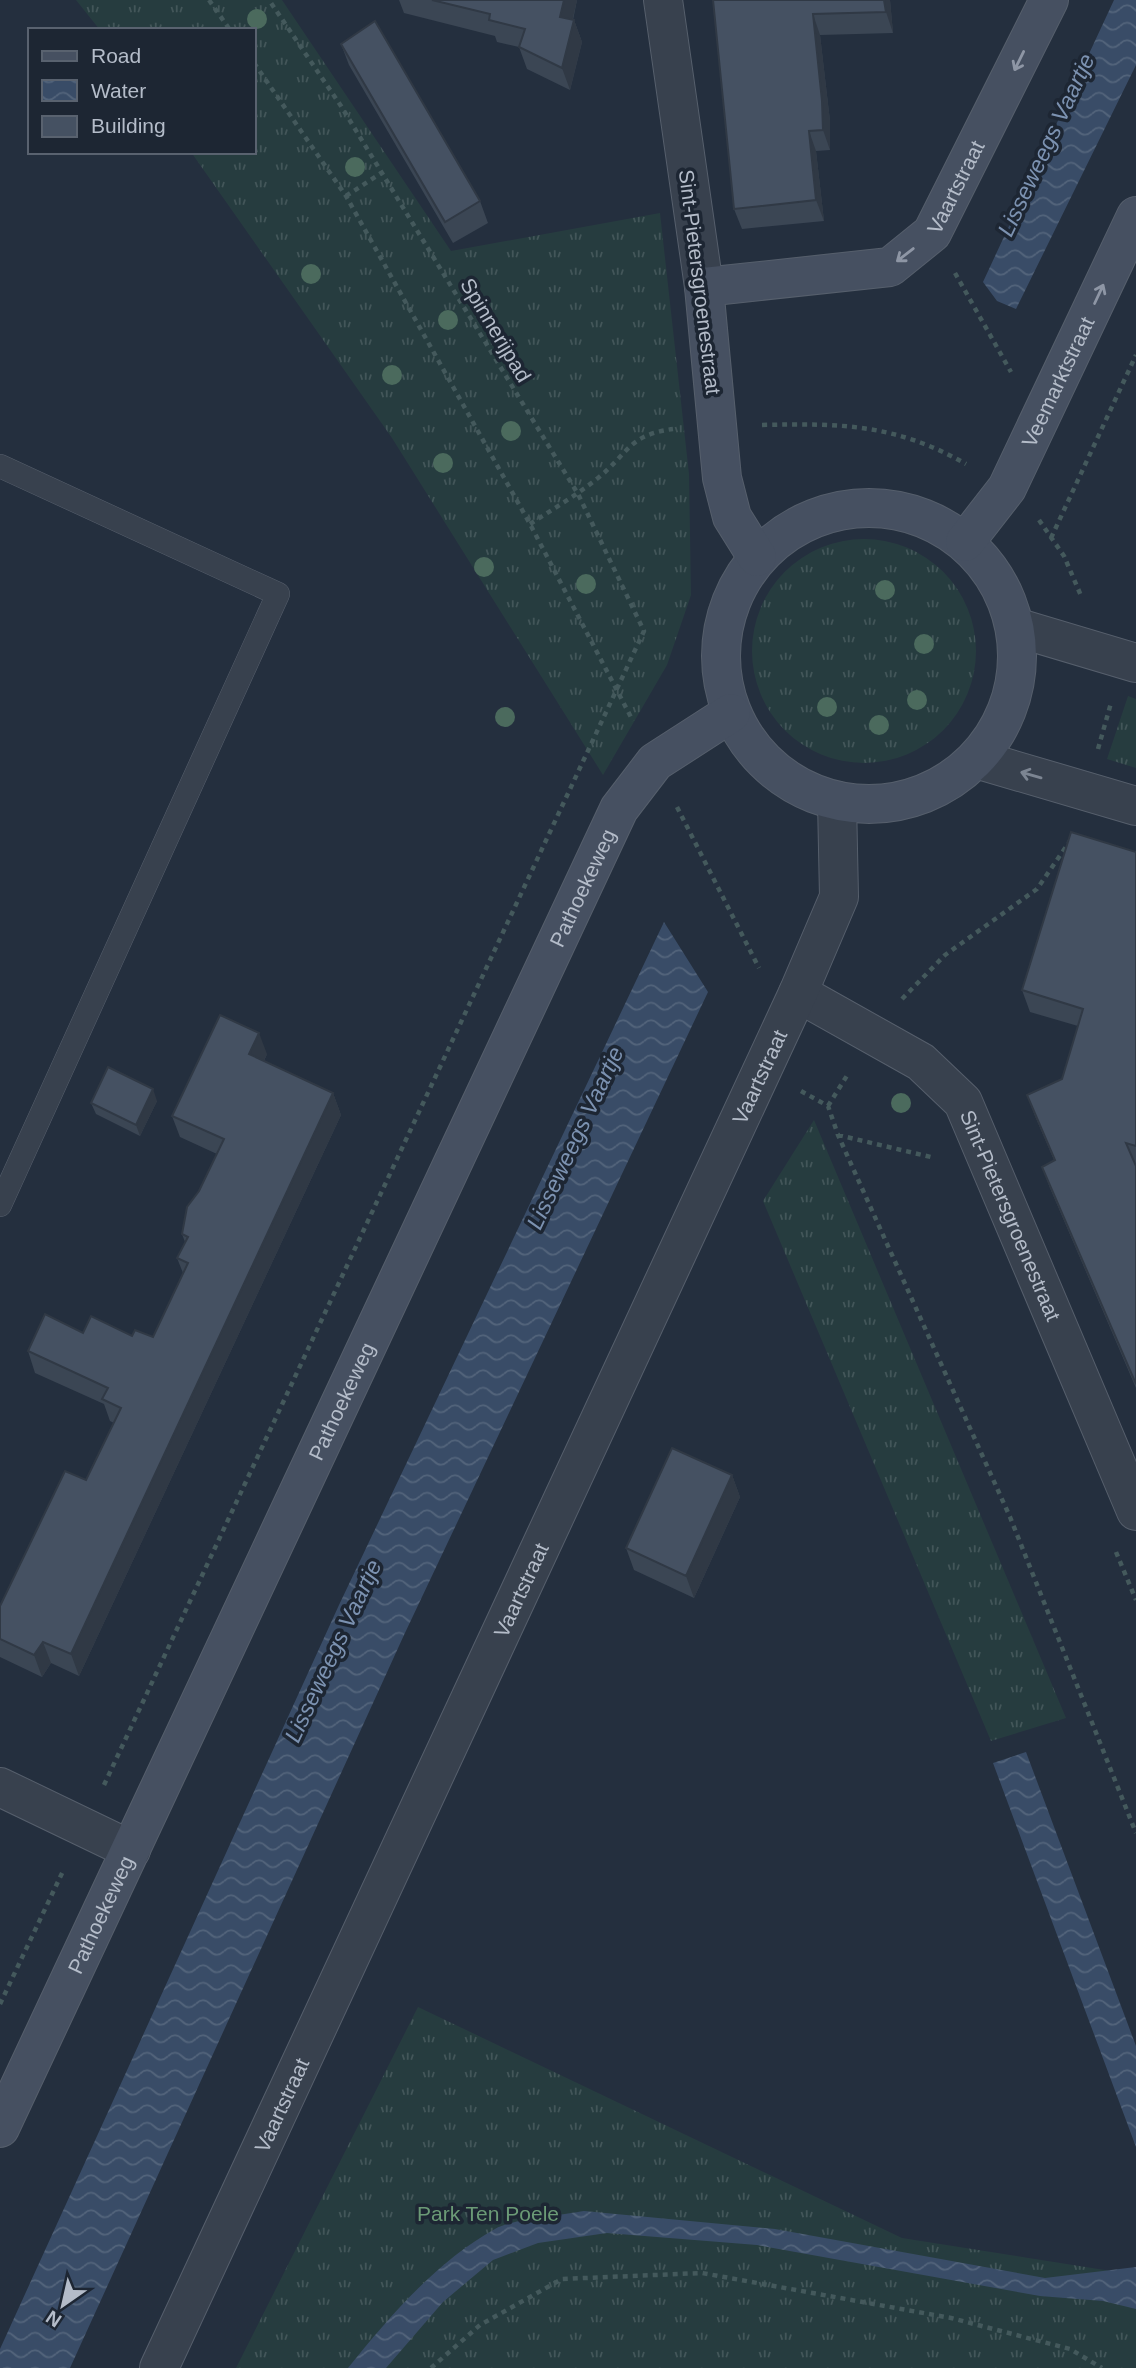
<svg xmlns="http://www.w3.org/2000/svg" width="1136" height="2368" font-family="Helvetica,sans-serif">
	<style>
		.grass { fill: url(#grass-tufts) }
		.water { fill: url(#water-waves) }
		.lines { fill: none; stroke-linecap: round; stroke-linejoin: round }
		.lane-casing { stroke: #565f6c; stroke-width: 24 }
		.street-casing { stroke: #565f6c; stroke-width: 40 }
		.secondary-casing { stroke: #565f6c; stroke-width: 40 }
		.path { stroke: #44595c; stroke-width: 4.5; stroke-dasharray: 5 5; stroke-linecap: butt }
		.lane { stroke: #38414e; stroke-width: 23 }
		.street { stroke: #38414e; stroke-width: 38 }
		.secondary { stroke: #465061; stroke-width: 38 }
		.tree { fill: #4b6a5d }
		.wall { fill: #3b4654 }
		.shaded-wall { fill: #303945 }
		.building { fill: #455162; stroke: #303945; stroke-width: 2 }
		.oneway { stroke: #8e96a5 }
		.oneway2 { stroke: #7c8592 }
		.labels { text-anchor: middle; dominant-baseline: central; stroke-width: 7; stroke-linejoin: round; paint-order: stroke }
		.street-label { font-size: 21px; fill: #b4bcc9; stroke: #1d2633 }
		.park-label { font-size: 21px; fill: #6b9a76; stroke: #1d2633 }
		.water-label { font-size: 23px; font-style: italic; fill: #7c92b1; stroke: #1d2633 }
	</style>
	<defs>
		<pattern id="grass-tufts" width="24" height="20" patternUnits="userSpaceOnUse" patternTransform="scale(1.75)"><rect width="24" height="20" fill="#263c3f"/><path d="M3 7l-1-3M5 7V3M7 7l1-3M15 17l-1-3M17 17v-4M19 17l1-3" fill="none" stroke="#435659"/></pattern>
		<pattern id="water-waves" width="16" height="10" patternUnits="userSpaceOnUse" patternTransform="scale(1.75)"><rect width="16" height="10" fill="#394c67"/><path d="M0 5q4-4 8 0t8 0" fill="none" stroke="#53647b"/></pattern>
	</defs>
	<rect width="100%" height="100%" fill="#242f3e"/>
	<path class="grass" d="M 76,0 L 282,0 L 451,251 L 660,213 L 689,474 L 691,595 L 667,665 L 603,775 L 392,438 L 191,152 L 254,152 L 254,30 L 100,30 Z
		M752 651a112 112 0 1 1 224 0a112 112 0 1 1-224 0Z
		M 1128,696 L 1136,699 L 1136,768 L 1107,759 Z
		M 814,1120 L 1066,1718 L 991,1741 L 763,1201 Z
		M 418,2007 L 902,2238 L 1136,2275 L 1136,2368 L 236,2368 Z"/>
	<path class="water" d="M 1114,0 L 1136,0 L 1136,65 L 1016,309 L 997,301 L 983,282 Z
		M 664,922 L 708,992 L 404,1635 L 70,2368 L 0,2368 L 0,2349 L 339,1605 Z
		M 1026,1752 L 1136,2046 L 1136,2147 L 993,1763 Z
		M 584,2211 L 775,2229 L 1045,2278 L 1136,2267 L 1136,2309 L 1103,2301 L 1040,2296 L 757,2245 L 607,2233 L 538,2243 L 493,2260 L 443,2302 L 386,2368 L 348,2368 C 389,2317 437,2261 495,2229 C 512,2219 563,2215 584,2211 Z"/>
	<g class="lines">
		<defs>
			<path id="lane" d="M 0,466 L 278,594 L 0,1205"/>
			<g id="street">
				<path d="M 663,0 L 704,287"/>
				<path d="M 1015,627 L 1136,663"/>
				<path d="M 976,759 L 1136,806"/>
				<path id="s1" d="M 798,993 L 921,1062 L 963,1102 L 1136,1511"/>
				<path d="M 0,1787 L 131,1850"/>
				<path id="s2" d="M 159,2368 L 798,993 L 839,897 L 837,801"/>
			</g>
			<g id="secondary">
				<circle cx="869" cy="656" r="148"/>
				<path id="s3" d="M 965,542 L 1007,488 L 1136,216"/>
				<path id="s4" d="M 757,557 L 732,517 L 722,478 L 704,287 L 890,267 L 932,233 L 1049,0"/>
				<path id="s5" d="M 0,2128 L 619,809 L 655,762 L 731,713"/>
			</g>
		</defs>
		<use href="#lane" class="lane-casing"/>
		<use href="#street" class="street-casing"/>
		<use href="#secondary" class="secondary-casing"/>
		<path class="path" d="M 209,0 L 230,30
			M 254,63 L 346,196 L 530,524 L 633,721
			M 346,196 L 381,173
			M 955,273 L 1011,372
			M 762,425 C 840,423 896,424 966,464
			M 1039,520 L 1064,556 L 1082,598
			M 530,524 C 553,509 577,495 598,478 C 629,453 628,435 673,429
			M 1051,538 L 1136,355
			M 1098,749 L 1111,703
			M 677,807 L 759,968
			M 902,999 L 945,955 L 1037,889 L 1070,841
			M 801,1091 L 828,1106 L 838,1135 L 1010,1517 L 1136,1833
			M 828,1106 L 848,1074
			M 838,1135 L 935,1158
			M 1116,1552 L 1136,1600
			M 104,1785 L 644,631 L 578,494 L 341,106 L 269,0
			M 0,2004 L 64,1869
			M 431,2368 L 480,2325 L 562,2279 L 702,2273 L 951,2318 L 1070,2349 L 1102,2368"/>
		<use href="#lane" class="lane"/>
		<use href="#street" class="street"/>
		<use href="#secondary" class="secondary"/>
	</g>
	<g class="tree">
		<circle cx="257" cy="19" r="10"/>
		<circle cx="355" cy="167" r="10"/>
		<circle cx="311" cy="274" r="10"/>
		<circle cx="448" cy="320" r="10"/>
		<circle cx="392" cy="375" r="10"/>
		<circle cx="511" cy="431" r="10"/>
		<circle cx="443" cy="463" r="10"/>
		<circle cx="484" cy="567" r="10"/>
		<circle cx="586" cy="584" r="10"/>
		<circle cx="885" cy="590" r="10"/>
		<circle cx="924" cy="644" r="10"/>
		<circle cx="917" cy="700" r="10"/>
		<circle cx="827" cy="707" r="10"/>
		<circle cx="505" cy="717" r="10"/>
		<circle cx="879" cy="725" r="10"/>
		<circle cx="901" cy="1103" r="10"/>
	</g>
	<path class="wall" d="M 399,0 L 577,0 L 573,20 L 574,20 L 582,42 L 570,90 L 527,69 L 519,47 L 497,42 L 495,36 L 404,13 Z
		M 713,0 L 890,0 L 893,33 L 820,35 L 830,121 L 830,150 L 816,151 L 824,221 L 742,229 L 734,209 Z
		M 341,44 L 480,201 L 488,223 L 453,243 L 349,65 Z
		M 1136,852 L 1136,1388 L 1050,1188 L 1042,1167 L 1054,1160 L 1035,1116 L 1027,1095 L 1062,1079 L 1078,1026 L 1030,1012 L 1022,990 Z
		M 267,1054 L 264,1061 L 333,1093 L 341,1115 L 79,1676 L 51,1663 L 42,1677 L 0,1657 L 0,1606 L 86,1480 L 114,1423 L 110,1421 L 104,1404 L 35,1373 L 28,1351 L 83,1333 L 153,1337 L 183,1273 L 177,1258 L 185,1242 L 182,1234 L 199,1191 L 217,1154 L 180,1137 L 172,1116 Z
		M 157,1101 L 140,1136 L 96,1114 L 91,1103 Z
		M 732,1475 L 740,1497 L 694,1598 L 634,1570 L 626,1548 Z"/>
	<path class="shaded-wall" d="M 564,0 L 577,0 L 568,39 L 560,17 Z
		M 884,0 L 890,0 L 893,33 L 886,12 Z
		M 813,14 L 820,35 L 830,121 L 830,150 L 823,130 Z
		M 574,20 L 582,42 L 570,90 L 562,68 Z
		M 809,131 L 816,151 L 824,221 L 816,200 Z
		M 259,1033 L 267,1054 L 257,1075 L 249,1054 Z
		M 153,1089 L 157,1101 L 140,1136 L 136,1125 Z
		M 333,1093 L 341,1115 L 79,1676 L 71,1654 Z
		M 732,1475 L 740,1497 L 694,1598 L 686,1576 Z
		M 43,1642 L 51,1663 L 42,1677 L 34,1655 Z"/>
	<path class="building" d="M 432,0 L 564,0 L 560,17 L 574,20 L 562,68 L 519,47 L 525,29 L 489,20 L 490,14 Z
		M 713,0 L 884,0 L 886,12 L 813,14 L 822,101 L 823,130 L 809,131 L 816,200 L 734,209 Z
		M 375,21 L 480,201 L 445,222 L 341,44 Z
		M 1071,832 L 1136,852 L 1136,1146 L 1126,1143 L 1136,1166 L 1136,1384 L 1042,1167 L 1055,1160 L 1027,1095 L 1062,1079 L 1083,1009 L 1022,990 Z
		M 220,1015 L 259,1033 L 249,1054 L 333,1093 L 71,1654 L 43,1642 L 34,1655 L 0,1639 L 0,1606 L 65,1471 L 86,1480 L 121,1408 L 102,1399 L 108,1388 L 28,1351 L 45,1314 L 83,1333 L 91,1316 L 132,1336 L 135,1330 L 153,1337 L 188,1263 L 177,1258 L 188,1237 L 182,1234 L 187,1207 L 199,1191 L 224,1139 L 172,1116 Z
		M 108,1067 L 153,1089 L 136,1125 L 91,1103 Z
		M 672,1448 L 732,1475 L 686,1576 L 626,1548 Z"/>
	<defs><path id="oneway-shaft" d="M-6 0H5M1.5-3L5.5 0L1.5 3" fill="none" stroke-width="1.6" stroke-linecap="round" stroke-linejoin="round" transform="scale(1.75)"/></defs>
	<g class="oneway">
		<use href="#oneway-shaft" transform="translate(1019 61) rotate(116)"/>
		<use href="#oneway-shaft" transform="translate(905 255) rotate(142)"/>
		<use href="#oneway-shaft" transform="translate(1099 294) rotate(-65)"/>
	</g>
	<use class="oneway2" href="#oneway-shaft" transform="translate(1031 775) rotate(-164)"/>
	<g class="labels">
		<g class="street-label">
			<text stroke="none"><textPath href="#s4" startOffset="572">Vaartstraat</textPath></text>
			<text transform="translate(700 282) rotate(83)">Sint-Pietersgroenestraat</text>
			<text transform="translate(496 330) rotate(59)">Spinnerijpad</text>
			<text stroke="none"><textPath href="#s3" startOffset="186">Veemarktstraat</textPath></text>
			<text stroke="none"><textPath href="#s5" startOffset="1370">Pathoekeweg</textPath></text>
			<text stroke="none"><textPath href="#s2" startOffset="1424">Vaartstraat</textPath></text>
			<text stroke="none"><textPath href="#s1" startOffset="322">Sint-Pietersgroenestraat</textPath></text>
			<text stroke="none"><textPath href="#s5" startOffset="803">Pathoekeweg</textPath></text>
			<text stroke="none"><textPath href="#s2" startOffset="858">Vaartstraat</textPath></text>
			<text stroke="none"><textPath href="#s5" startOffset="236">Pathoekeweg</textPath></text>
			<text stroke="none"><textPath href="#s2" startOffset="290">Vaartstraat</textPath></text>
		</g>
		<g class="park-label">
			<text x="488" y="2213">Park Ten Poele</text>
		</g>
		<g class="water-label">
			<text transform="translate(1046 145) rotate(-65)">Lisseweegs Vaartje</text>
			<text transform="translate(575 1138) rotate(-65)">Lisseweegs Vaartje</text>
			<text transform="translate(333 1651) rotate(-65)">Lisseweegs Vaartje</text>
		</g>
	</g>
	<rect x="28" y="28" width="228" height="126" fill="#1d2633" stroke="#59626f" stroke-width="2"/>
	<rect x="42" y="51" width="35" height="10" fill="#465061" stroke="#59626f" stroke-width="2"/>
	<text x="91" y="63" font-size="21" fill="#b4bcc9">Road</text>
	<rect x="42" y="80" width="35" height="21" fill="url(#water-waves)" stroke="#59626f" stroke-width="2"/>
	<text x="91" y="98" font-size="21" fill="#b4bcc9">Water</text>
	<rect x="42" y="116" width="35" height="21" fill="#455162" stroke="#59626f" stroke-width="2"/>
	<text x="91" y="133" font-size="21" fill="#b4bcc9">Building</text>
	<g transform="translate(63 2305) rotate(214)" stroke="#1d2633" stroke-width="5" paint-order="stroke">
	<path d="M0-5L12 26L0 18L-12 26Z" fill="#b4bcc9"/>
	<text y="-10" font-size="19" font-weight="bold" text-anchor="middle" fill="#b4bcc9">N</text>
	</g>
</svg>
